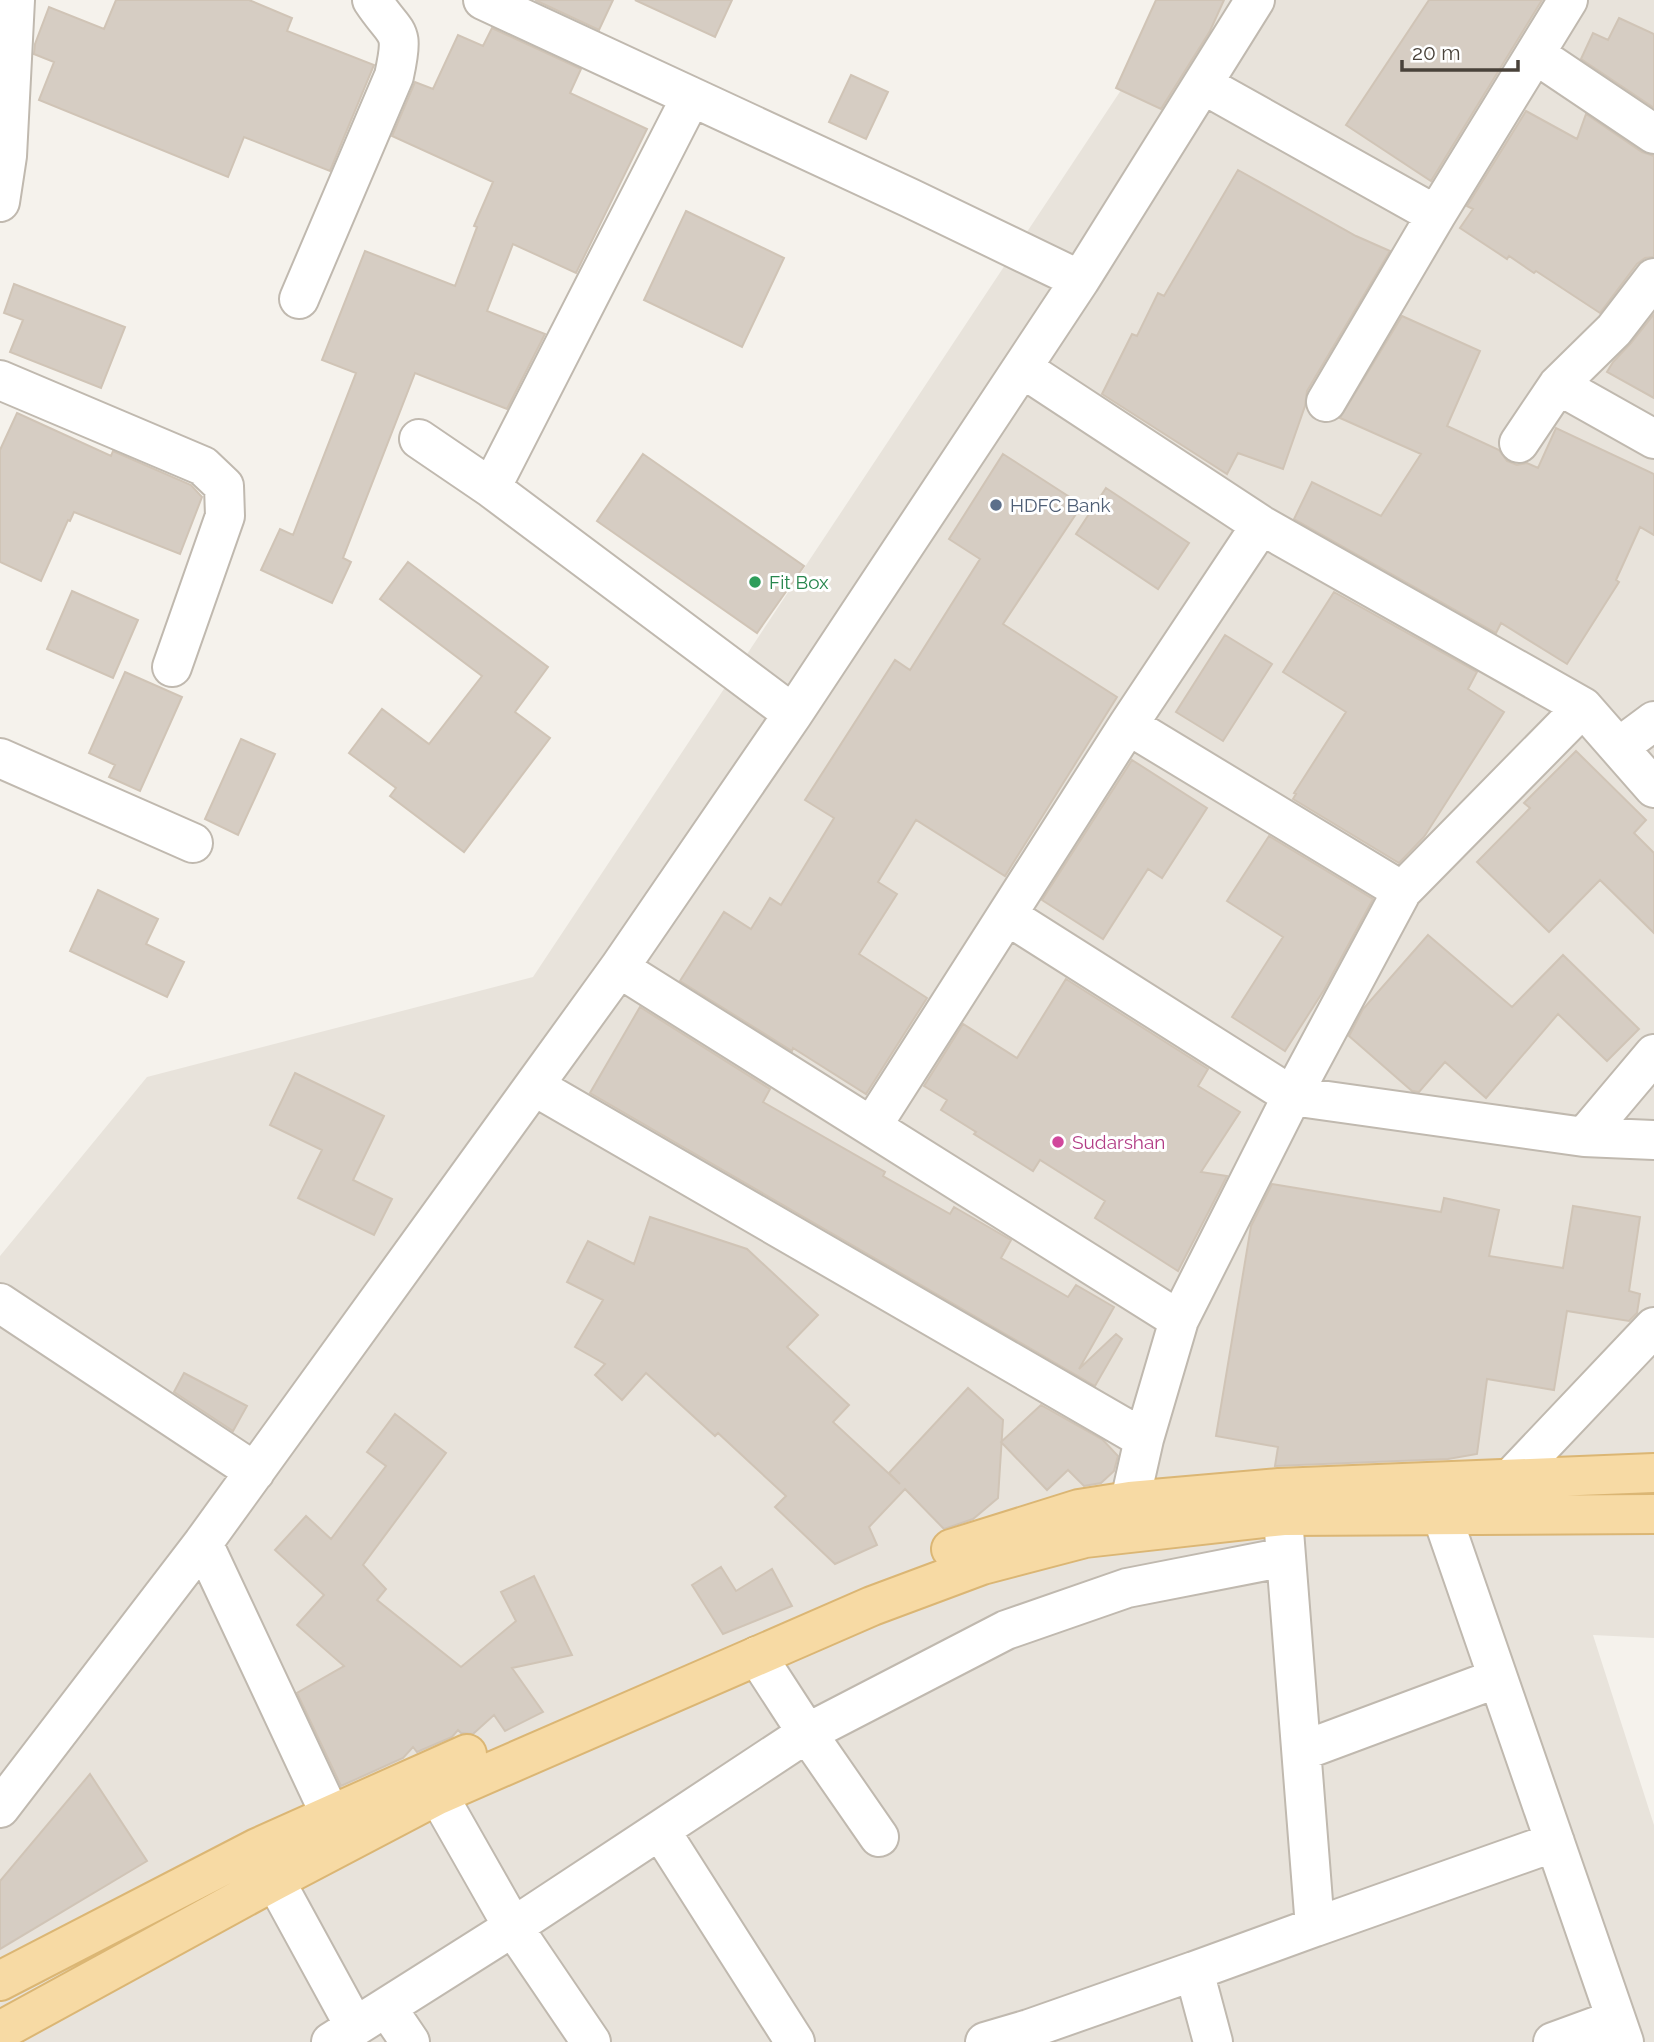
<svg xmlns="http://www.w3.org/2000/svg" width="1654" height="2042" font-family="Raleway,sans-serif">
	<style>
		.residential { fill: #e8e3db }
		.building { fill: #d6cdc3; stroke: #d0c4b6; stroke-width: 2 }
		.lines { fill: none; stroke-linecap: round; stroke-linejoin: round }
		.minor-casing { stroke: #c0b9af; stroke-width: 42 }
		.major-casing { stroke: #dbb674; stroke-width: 42 }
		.minor { stroke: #fff; stroke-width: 38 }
		.major { stroke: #f7daa4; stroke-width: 38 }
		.service-dot { fill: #5c6f8a; stroke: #fff; stroke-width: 2.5 }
		.leisure-dot { fill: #2e9e5b; stroke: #fff; stroke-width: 2.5 }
		.hotel-dot { fill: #d1479c; stroke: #fff; stroke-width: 2.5 }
		.labels { text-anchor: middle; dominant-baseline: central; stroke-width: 6; stroke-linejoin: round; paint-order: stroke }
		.service-label { font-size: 19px; fill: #4e5e75; stroke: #fff; text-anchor: start }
		.leisure-label { font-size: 19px; fill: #27864d; stroke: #fff; text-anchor: start }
		.hotel-label { font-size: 19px; fill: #b23c85; stroke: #fff; text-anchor: start }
	</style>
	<rect width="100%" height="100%" fill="#f5f2ec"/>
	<path class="residential" d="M 1171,0 L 1654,0 L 1654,1638 L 1593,1635 L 1654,1825 L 1654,2042 L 0,2042 L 0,1256 L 147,1077 L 533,977 L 1133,72 Z"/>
	<path class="building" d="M 116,0 L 249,0 L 292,18 L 287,31 L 374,65 L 330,171 L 244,137 L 228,177 L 39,100 L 54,62 L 34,54 L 35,44 L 49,7 L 104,29 Z
		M 535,0 L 613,0 L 599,30 Z
		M 635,0 L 732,0 L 715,37 Z
		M 1156,0 L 1224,0 L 1210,31 L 1161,109 L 1116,88 Z
		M 1429,0 L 1542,0 L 1431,181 L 1346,125 Z
		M 1619,18 L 1654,34 L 1654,108 L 1581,59 L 1593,33 L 1608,40 Z
		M 492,28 L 581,69 L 570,93 L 647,129 L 576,273 L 513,244 L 487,311 L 545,334 L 507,409 L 415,373 L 343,558 L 351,562 L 332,603 L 261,570 L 280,529 L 293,535 L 356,373 L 322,360 L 365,251 L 455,286 L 477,227 L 474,226 L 493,182 L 392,136 L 415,82 L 433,89 L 458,35 L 483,46 Z
		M 851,75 L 888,92 L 866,139 L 829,122 Z
		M 1526,111 L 1577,139 L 1586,114 L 1642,152 L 1654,156 L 1654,257 L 1645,258 L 1637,264 L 1600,313 L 1536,271 L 1534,273 L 1509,256 L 1507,259 L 1460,228 L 1473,209 L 1467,206 Z
		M 1238,170 L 1356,236 L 1390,251 L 1307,391 L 1305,406 L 1283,469 L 1238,453 L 1227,474 L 1102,394 L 1132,334 L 1137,336 L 1158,293 L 1164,296 Z
		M 686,211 L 784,258 L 742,347 L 644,300 Z
		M 14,284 L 125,327 L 101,388 L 10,352 L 23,320 L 4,313 Z
		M 1654,314 L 1654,398 L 1607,372 L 1613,362 L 1631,343 Z
		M 1402,316 L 1480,351 L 1447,426 L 1499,450 L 1507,461 L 1517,465 L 1527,463 L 1538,468 L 1556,428 L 1654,474 L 1654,535 L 1640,527 L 1616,580 L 1619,582 L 1567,664 L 1501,623 L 1496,633 L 1294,519 L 1312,482 L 1381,516 L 1421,454 L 1340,418 Z
		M 17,413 L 111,456 L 113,451 L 191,485 L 202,497 L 180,554 L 74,512 L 70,521 L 68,520 L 41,581 L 0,562 L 0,450 Z
		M 643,454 L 804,566 L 757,633 L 597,521 Z
		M 1003,454 L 1082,505 L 1003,624 L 1117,697 L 1005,876 L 916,820 L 878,882 L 897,894 L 859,954 L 927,998 L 866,1094 L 793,1048 L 792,1051 L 680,981 L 724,912 L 751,929 L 770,898 L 781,905 L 834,818 L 805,800 L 895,660 L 910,670 L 980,559 L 949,539 Z
		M 1106,488 L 1189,543 L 1158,589 L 1076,534 Z
		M 408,562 L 548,667 L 515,712 L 550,738 L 464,852 L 390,796 L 396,788 L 349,753 L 382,709 L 429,744 L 482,676 L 380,599 Z
		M 72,591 L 138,620 L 113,678 L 47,649 Z
		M 1334,592 L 1477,672 L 1468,689 L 1504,712 L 1424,837 L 1399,863 L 1293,799 L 1296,794 L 1294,793 L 1346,712 L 1283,672 Z
		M 1225,635 L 1272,664 L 1223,741 L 1176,712 Z
		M 125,672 L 182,697 L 140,791 L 109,777 L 115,765 L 89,753 Z
		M 241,739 L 275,754 L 238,835 L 205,819 Z
		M 1576,751 L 1646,820 L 1634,833 L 1654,853 L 1654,933 L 1600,880 L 1549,932 L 1477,862 L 1530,808 L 1524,803 Z
		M 1132,760 L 1207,808 L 1162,878 L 1148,869 L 1103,939 L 1042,900 Z
		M 1269,836 L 1373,899 L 1324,990 L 1285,1051 L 1232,1017 L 1283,937 L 1227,901 Z
		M 98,890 L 158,919 L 146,944 L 184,962 L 167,997 L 70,951 Z
		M 1428,935 L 1512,1007 L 1563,955 L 1639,1029 L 1607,1061 L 1558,1014 L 1486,1098 L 1445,1062 L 1419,1092 L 1412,1091 L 1349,1036 L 1363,1009 Z
		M 1066,979 L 1208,1069 L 1198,1086 L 1240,1112 L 1201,1172 L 1227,1176 L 1178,1271 L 1095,1218 L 1105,1201 L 1040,1160 L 1033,1171 L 974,1134 L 976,1132 L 941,1110 L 947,1100 L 924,1086 L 963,1024 L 1017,1058 Z
		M 640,1007 L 770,1089 L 763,1102 L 885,1172 L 883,1176 L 950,1214 L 954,1207 L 1011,1240 L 1001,1258 L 1068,1297 L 1076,1285 L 1114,1307 L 1079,1369 L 1116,1334 L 1122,1339 L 1095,1386 L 590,1093 Z
		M 295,1073 L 384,1116 L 353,1180 L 392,1199 L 374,1235 L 298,1198 L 322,1150 L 270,1125 Z
		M 1272,1184 L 1441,1212 L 1444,1198 L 1499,1210 L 1489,1256 L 1563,1268 L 1573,1206 L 1640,1217 L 1629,1291 L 1640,1294 L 1637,1313 L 1629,1321 L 1567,1311 L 1554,1390 L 1487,1379 L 1477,1454 L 1448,1459 L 1275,1466 L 1278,1447 L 1216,1436 L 1251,1226 Z
		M 650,1217 L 747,1249 L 818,1315 L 787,1347 L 849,1405 L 833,1422 L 900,1484 L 889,1473 L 968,1388 L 1003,1420 L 998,1498 L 973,1519 L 944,1529 L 905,1489 L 869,1527 L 877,1545 L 835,1564 L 775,1507 L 786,1496 L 718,1433 L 715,1436 L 646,1373 L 622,1400 L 595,1375 L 605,1364 L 575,1347 L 603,1300 L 567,1282 L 588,1241 L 634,1264 Z
		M 184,1373 L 247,1406 L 233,1431 L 174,1392 Z
		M 1041,1405 L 1103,1440 L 1118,1456 L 1114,1471 L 1101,1483 L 1084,1486 L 1068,1470 L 1047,1490 L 1001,1442 Z
		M 395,1414 L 446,1453 L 363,1565 L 386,1589 L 377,1600 L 461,1667 L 516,1621 L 501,1592 L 534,1576 L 572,1655 L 512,1668 L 543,1712 L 505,1731 L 494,1715 L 473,1734 L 461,1733 L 458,1730 L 452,1737 L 417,1752 L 413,1747 L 403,1758 L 341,1786 L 297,1693 L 344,1666 L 297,1625 L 324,1595 L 275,1550 L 306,1516 L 331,1539 L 386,1466 L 367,1452 Z
		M 721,1567 L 736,1591 L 772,1569 L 792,1606 L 723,1634 L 692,1585 Z
		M 90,1774 L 147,1861 L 0,1949 L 0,1881 Z"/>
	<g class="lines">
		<defs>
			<path id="minor" d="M 483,0 L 910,198 L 1080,280
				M 1535,54 L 1654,134
				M 1204,85 L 1436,215 L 1568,0
				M 0,202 L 7,156 L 15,0
				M 299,299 L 394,76 C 405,26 397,38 372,0
				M 1022,368 L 1261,525 L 1583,707 L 1654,788
				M 0,380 L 203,466 L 224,486 L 225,516 L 172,667
				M 1558,385 L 1654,439
				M 1326,402 L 1436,215
				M 419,439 L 491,488 L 691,97
				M 1519,443 L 1558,385 L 1614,330 L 1654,278
				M 491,488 L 793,714
				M 1128,725 L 1402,891
				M 1619,747 L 1654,721
				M 0,758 L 193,843
				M 1008,916 L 1292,1096 L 1584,1137 L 1654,1140
				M 619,968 L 1179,1320
				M 534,1086 L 1144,1439
				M 872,1126 L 1128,725 L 1261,525
				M 1584,1137 L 1654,1054
				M 0,1303 L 255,1472
				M 1436,1484 L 1442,1516 L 1624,2042
				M 1130,1501 L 1144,1439 L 1179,1320 L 1292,1096 L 1402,891 L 1583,707
				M 1512,1502 L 1510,1479 L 1654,1327
				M 203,1543 L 330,1814
				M 1302,1751 L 1498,1678
				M 0,1808 L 203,1543 L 619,968 L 793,714 L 1080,280 L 1255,0
				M 660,1830 L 807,1733 L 757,1656
				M 879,1837 L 807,1733 L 1006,1630 L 1127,1588 L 1286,1557
				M 260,1853 L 355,2027
				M 1315,1927 L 1555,1842
				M 387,2008 L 410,2042
				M 331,2042 L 513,1927 L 438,1795
				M 591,2042 L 513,1927 L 660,1830 L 795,2042
				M 985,2042 L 1029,2029 L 1194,1971
				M 1213,2042 L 1194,1971 L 1315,1927 L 1284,1531
				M 1553,2042 L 1616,2019"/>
			<path id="major" d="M 951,1549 L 1079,1509 L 1130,1501 L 1279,1488 L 1654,1473
				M 0,1981 L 257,1848 L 467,1754
				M 0,2031 L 274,1881 L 438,1795 L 872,1606 L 982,1565 L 1085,1538 L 1283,1516 L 1654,1514"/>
		</defs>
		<use href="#minor" class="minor-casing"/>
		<use href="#major" class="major-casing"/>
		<use href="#minor" class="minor"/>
		<use href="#major" class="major"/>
	</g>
	<circle class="service-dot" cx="996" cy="505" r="7"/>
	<circle class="leisure-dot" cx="755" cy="582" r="7"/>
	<circle class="hotel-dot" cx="1058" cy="1142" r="7"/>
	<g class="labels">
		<g class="service-label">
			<text x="1010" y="505">HDFC Bank</text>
		</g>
		<g class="leisure-label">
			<text x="769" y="582">Fit Box</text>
		</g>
		<g class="hotel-label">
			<text x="1072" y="1142">Sudarshan</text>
		</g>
	</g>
	<path d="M1402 60v10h116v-10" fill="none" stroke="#49423a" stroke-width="3.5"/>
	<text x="1412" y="60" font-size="21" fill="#49423a" stroke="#ffffff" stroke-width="5" paint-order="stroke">20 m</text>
</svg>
